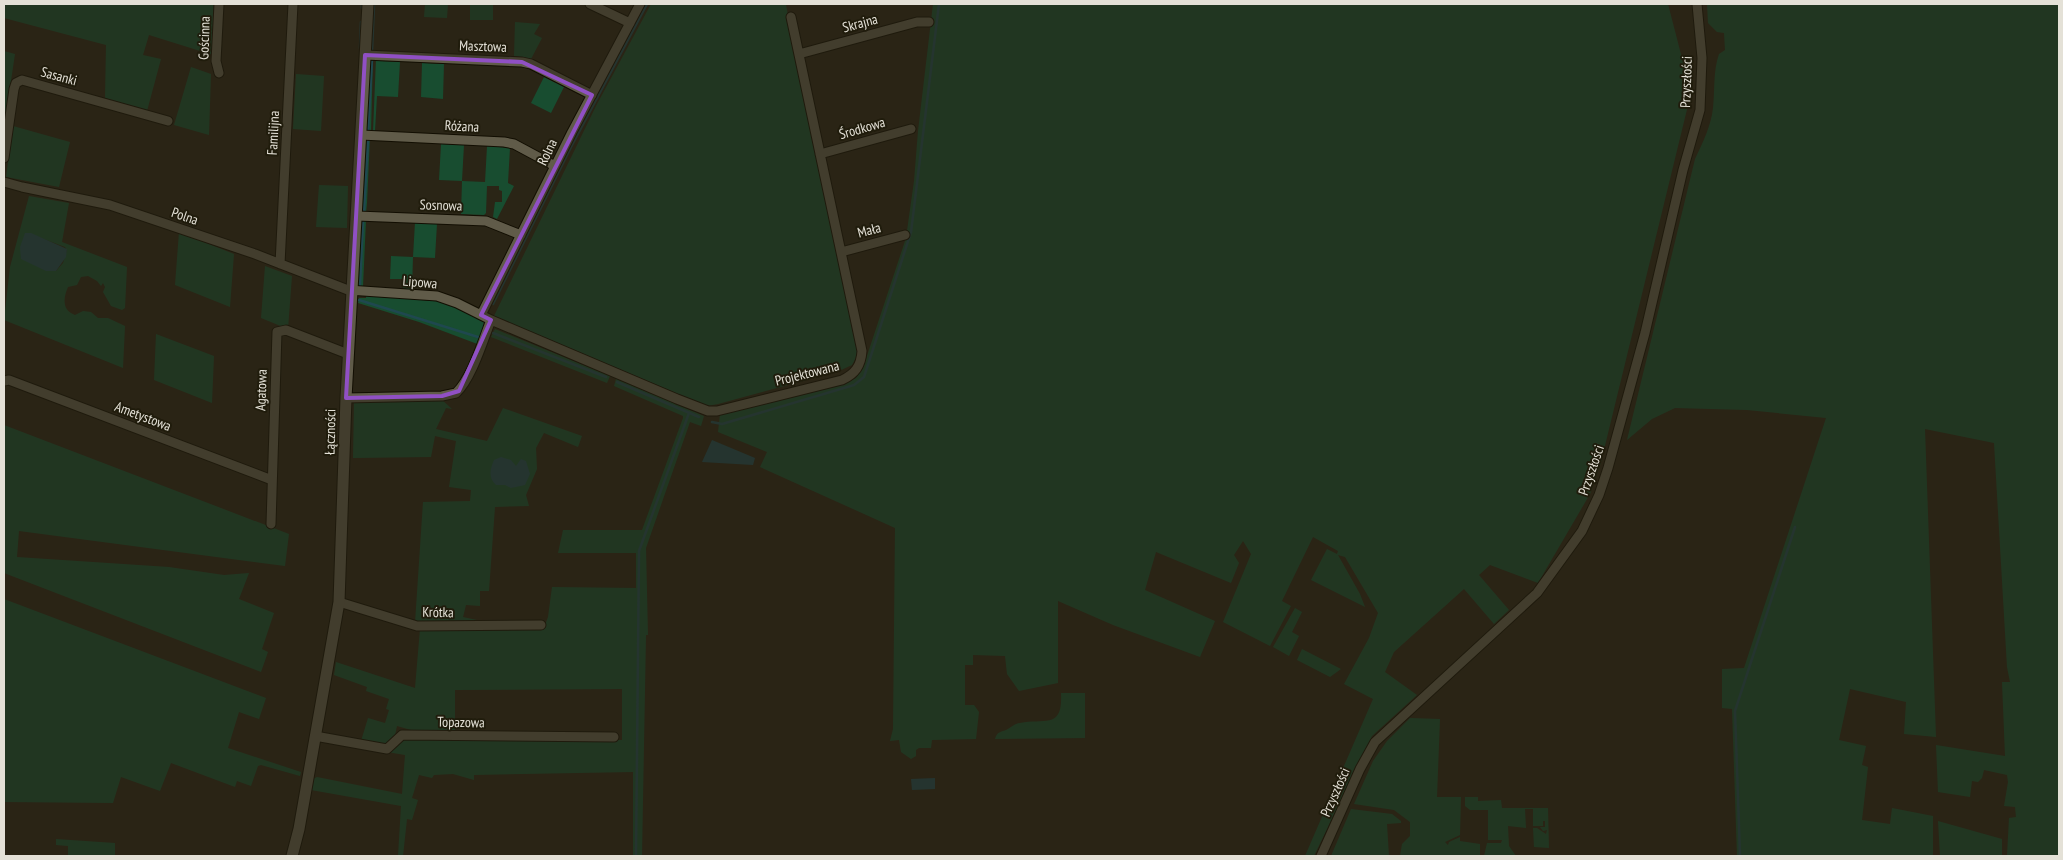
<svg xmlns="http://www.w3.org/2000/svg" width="2063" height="860" font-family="'PT Sans Narrow',sans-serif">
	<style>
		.green { fill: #184d30; fill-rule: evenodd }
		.water { fill: #1f484f }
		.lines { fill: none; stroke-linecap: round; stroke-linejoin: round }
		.stream { stroke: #1f484f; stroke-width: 2.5 }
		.minor-casing { stroke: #120e02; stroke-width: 11 }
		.tertiary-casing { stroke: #120e02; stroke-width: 13 }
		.minor { stroke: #605b49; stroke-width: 9 }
		.tertiary { stroke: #605b49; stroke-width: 11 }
		.marked { fill: none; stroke: #9050c4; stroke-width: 4; stroke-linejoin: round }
		.labels { text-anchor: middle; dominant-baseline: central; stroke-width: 4; stroke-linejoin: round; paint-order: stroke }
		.street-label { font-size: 14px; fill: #e4e1d7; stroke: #201c0c }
	</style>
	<rect width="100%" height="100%" fill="#2a2516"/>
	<path class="green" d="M 4,4 L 215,4 L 213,55 L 149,35 L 143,55 L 161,59 L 147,111 L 105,99 L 106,45 L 4,18 Z
		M 425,4 L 448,4 L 447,18 L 424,17 Z
		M 470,4 L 493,4 L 493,20 L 470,20 Z
		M 651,4 L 792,4 L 786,5 L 858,354 L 852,365 L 839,371 L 718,404 L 707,406 L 494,316 L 596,106 Z
		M 933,4 L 1668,4 L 1691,93 L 1601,462 L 1590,494 L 1538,583 L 1490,565 L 1479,575 L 1509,610 L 1494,624 L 1464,589 L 1394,652 L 1385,672 L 1417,695 L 1372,736 L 1314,856 L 1305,856 L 1373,699 L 1344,684 L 1369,638 L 1378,613 L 1345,557 L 1338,555 L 1360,594 L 1365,607 L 1311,580 L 1327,549 L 1337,554 L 1338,551 L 1313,537 L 1282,601 L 1291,606 L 1270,646 L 1223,622 L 1251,554 L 1243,541 L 1234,555 L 1239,563 L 1231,583 L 1156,552 L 1145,590 L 1215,621 L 1200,657 L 1113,625 L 1058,601 L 1058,683 L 1019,691 L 1007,674 L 1005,656 L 973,655 L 973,665 L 965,665 L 965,705 L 974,705 L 979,712 L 976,739 L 932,740 L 931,748 L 919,748 L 916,750 L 916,756 L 911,759 L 901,752 L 899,740 L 890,741 L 893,729 L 895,528 L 760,467 L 767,452 L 718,432 L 720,414 L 849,381 L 856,378 L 864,365 L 906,238 L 914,181 L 918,131 Z
		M 1707,4 L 2059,4 L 2059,856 L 2007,856 L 2009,818 L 2016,817 L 2015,807 L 2004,806 L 2008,782 L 2007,775 L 1984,770 L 1982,778 L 1978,782 L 1972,781 L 1970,797 L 1938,792 L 1936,745 L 2005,756 L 2002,682 L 2010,682 L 2007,667 L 1994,443 L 1925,429 L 1936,737 L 1904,734 L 1906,702 L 1850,689 L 1839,740 L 1866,746 L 1862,765 L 1868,767 L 1862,820 L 1890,824 L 1892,808 L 1933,816 L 1933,856 L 1737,856 L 1732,709 L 1722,708 L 1722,669 L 1744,668 L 1826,418 L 1747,410 L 1675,408 L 1652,419 L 1627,440 L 1695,159 C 1703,142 1711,126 1713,108 C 1715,90 1713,71 1719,54 L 1725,50 L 1724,33 L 1717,32 L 1708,23 Z
		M 515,22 L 540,24 L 534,34 L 542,38 L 531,59 L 514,56 Z
		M 4,51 L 15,54 L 6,114 L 4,113 Z
		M 373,58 L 371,132 L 365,130 L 369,59 Z
		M 376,58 L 378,59 L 379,61 L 400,62 L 398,97 L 377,96 L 375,131 L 373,131 Z
		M 422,63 L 444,64 L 443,99 L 421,97 Z
		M 191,67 L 211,74 L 209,135 L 174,125 Z
		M 296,74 L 324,76 L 321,131 L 293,129 Z
		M 544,77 L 564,87 L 551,113 L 531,103 Z
		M 13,126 L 70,142 L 59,187 L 6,177 Z
		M 370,138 L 367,203 L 366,213 L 361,211 L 365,139 Z
		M 441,144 L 464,145 L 462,181 L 485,182 L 487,146 L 510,148 L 508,183 L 514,186 L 497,219 L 493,217 L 495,202 L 502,202 L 502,191 L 499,190 L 499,186 L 487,186 L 486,213 L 484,215 L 461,214 L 462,181 L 439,180 Z
		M 319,185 L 348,186 L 347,228 L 316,227 Z
		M 29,196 L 69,203 L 62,242 L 127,267 L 125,308 L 122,310 L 111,306 L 103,292 L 105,287 L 103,283 L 101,286 L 97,281 L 88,276 L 81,277 L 77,285 L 68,287 C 63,298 62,311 75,315 L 83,311 L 91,312 L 98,318 L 108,318 L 125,326 L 123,368 L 4,320 L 10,267 ZM 28,233 L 65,247 L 67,250 L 63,263 L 56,271 Z
		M 360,220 L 366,220 L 363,287 L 360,286 L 359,288 L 357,287 Z
		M 415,222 L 437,224 L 435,258 L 413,257 L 412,289 L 403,288 L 403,279 L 390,279 L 391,256 L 413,257 Z
		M 179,232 L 234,254 L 230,307 L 175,285 Z
		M 265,266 L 292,276 L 288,329 L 261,318 Z
		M 366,295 L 444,302 L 483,319 L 484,322 L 480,345 L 419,322 L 358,303 L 359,298 L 366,298 Z
		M 495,329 L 610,376 L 607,383 L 491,337 Z
		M 156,334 L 214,356 L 212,403 L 154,380 Z
		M 616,379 L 704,416 L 701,426 L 690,422 L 646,548 L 648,635 L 646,635 L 642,856 L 633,856 L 633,772 L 474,775 L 474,780 L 453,774 L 434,775 L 432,778 L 419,775 L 412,798 L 418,800 L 412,820 L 407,819 L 403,856 L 398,856 L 401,806 L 311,790 L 313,779 L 317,777 L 402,794 L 405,755 L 387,752 L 407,738 L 473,740 L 622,740 L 622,689 L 455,690 L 455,732 L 418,732 L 397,726 L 394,740 L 386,745 L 361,741 L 368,718 L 385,723 L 389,710 L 386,709 L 389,699 L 366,691 L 367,687 L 334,675 L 336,662 L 415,688 L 420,629 L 544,628 L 548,617 L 552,587 L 636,588 L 636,553 L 558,553 L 563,530 L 642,530 L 683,418 L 683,416 L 614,386 Z
		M 441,399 L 452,409 L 446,408 L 436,429 L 487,441 L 503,408 L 582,436 L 578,447 L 544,433 L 536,448 L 537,469 L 526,495 L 529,506 L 495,507 L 489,591 L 480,591 L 480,606 L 466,605 L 463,617 L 477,620 L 477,623 L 415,623 L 423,502 L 470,501 L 471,490 L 449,487 L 456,441 L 435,436 L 431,457 L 353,458 L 354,402 Z
		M 4,425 L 289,534 L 285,566 L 19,531 L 17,557 L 169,567 L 224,575 L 249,573 L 239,599 L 274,613 L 262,649 L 268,652 L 261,672 L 4,573 Z
		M 4,599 L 266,698 L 259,719 L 239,712 L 228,748 L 301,772 L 300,776 L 261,765 L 258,766 L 251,786 L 237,781 L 235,787 L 171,763 L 160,791 L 121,777 L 113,803 L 4,802 Z
		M 1295,608 L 1302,612 L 1292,632 L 1299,636 L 1289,656 L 1273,647 Z
		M 1302,649 L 1341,669 L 1330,677 L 1297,660 Z
		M 1061,693 L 1085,693 L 1085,738 L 995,739 C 997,732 1000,732 1006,730 C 1011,728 1015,723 1020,723 C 1045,718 1063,730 1061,693 Z
		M 1410,718 L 1440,719 L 1437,797 L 1461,797 L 1460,835 L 1445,842 L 1448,845 L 1449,842 L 1460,837 L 1460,841 L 1480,844 L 1480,856 L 1400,856 L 1402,844 L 1410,836 L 1410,822 L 1394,810 L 1354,804 L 1373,761 L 1387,741 Z
		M 1465,797 L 1478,797 L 1478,801 L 1501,800 L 1502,808 L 1548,808 L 1549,848 L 1534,847 L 1533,828 L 1537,828 L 1546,834 L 1547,830 L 1543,831 L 1540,827 L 1545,827 L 1545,821 L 1543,821 L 1543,826 L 1533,826 L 1533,809 L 1525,809 L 1526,828 L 1508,826 L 1509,846 L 1516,856 L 1484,856 L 1487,843 L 1501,843 L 1502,840 L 1488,840 L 1488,810 L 1470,810 L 1465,806 Z
		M 1351,809 L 1392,814 L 1401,821 L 1401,823 L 1387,824 L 1389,856 L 1331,856 Z
		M 1938,821 L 2002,839 L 2002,856 L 1940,856 Z
		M 56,839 L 115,843 L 115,856 L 68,856 L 68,846 L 56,845 Z"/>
	<path class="water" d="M 25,233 L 31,233 L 67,249 L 66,257 L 56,271 L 46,271 L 21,259 L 20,247 Z
		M 712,440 L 755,458 L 753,465 L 702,462 Z
		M 501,457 L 511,460 L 516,466 L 521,459 L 526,461 L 530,474 L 525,485 L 511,488 L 505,485 L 496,485 C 488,478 490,469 494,460 Z
		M 935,778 L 935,789 L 912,790 L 911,779 Z"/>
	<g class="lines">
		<path class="stream" d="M 362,8 L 362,4
			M 360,48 L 361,22
			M 372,51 L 374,4
			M 368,131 L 372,59
			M 364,212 L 368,140
			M 360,285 L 363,221
			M 359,300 L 478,337
			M 493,304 L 571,147 L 647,4
			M 493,333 L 606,377
			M 617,382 L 699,417
			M 712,422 L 722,424 L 854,385 L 864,377 L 911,232 L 939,4
			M 636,856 L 639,551 L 689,413
			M 1740,856 L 1735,711 L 1795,527"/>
		<defs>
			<path id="minor" d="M 219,4 L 216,61 L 219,73
				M 590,4 L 630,23
				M 799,54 L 917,22 L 929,22
				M 365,55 L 522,62 L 531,64 L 592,95
				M 361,135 L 504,142 L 514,144 L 555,166
				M 820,154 L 911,129
				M 4,158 L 14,89 L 16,83 L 22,80 L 168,121
				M 4,182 L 22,187 L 110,205 L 255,254 L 348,290 L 437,296 L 457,303 L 491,320 L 677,399 L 708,411 L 717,411 L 842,380 C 855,374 861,366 862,351 L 791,17
				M 357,216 L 486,221 L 521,235
				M 841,252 L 905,235
				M 280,264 L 293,4
				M 481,315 L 572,132 L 640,4
				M 4,381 L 9,380 L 272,480
				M 346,398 L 442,396 L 456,393 C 472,378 483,340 491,320
				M 271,524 L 277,332 L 286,330 L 348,354
				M 339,602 L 417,626 L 541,625
				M 315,736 L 387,749 L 402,735 L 614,737
				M 1321,856 L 1360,769 L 1375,742 L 1537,593 L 1582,531 L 1599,495 L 1608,468 L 1645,333 L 1683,170 L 1700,110 L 1702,58 L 1697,4"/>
			<path id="tertiary" d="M 292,856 L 299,829 L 339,602 L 346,398 L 368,4"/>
		</defs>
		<use href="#minor" class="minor-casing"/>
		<use href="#tertiary" class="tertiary-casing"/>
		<use href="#minor" class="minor"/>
		<use href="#tertiary" class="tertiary"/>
	</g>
	<path d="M0 0H2063V860H0ZM 365,55 L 522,62 L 592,95 L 481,315 L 491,320 L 459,391 L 442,396 L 346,398 Z" fill="#2a2516" fill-opacity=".55" fill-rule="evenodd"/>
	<path class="marked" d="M 365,55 L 522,62 L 592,95 L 481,315 L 491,320 L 459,391 L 442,396 L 346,398 Z"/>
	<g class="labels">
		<g class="street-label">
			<text transform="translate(860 23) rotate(-15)">Skrajna</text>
			<text transform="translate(204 38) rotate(-88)">Gościnna</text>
			<text transform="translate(483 46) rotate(2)">Masztowa</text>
			<text transform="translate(59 76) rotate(15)">Sasanki</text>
			<text transform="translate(1686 82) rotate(-88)">Przyszłości</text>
			<text transform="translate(462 126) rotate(3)">Różana</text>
			<text transform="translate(862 128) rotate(-16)">Środkowa</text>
			<text transform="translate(273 133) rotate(-87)">Familijna</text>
			<text transform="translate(547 152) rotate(-64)">Rolna</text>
			<text transform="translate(441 205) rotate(2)">Sosnowa</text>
			<text transform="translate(185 216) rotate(19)">Polna</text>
			<text transform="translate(869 230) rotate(-15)">Mała</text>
			<text transform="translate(420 282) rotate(5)">Lipowa</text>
			<text transform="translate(807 373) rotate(-14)">Projektowana</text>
			<text transform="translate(261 390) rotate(-88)">Agatowa</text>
			<text transform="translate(143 416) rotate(21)">Ametystowa</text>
			<text transform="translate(330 432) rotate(-89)">Łączności</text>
			<text transform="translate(1591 470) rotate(-71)">Przyszłości</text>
			<text transform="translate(438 612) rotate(1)">Krótka</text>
			<text transform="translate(461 722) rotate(1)">Topazowa</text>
			<text transform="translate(1335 792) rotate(-66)">Przyszłości</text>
		</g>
	</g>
	<rect width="2063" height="860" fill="none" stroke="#e4e1d7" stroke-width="10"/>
</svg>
